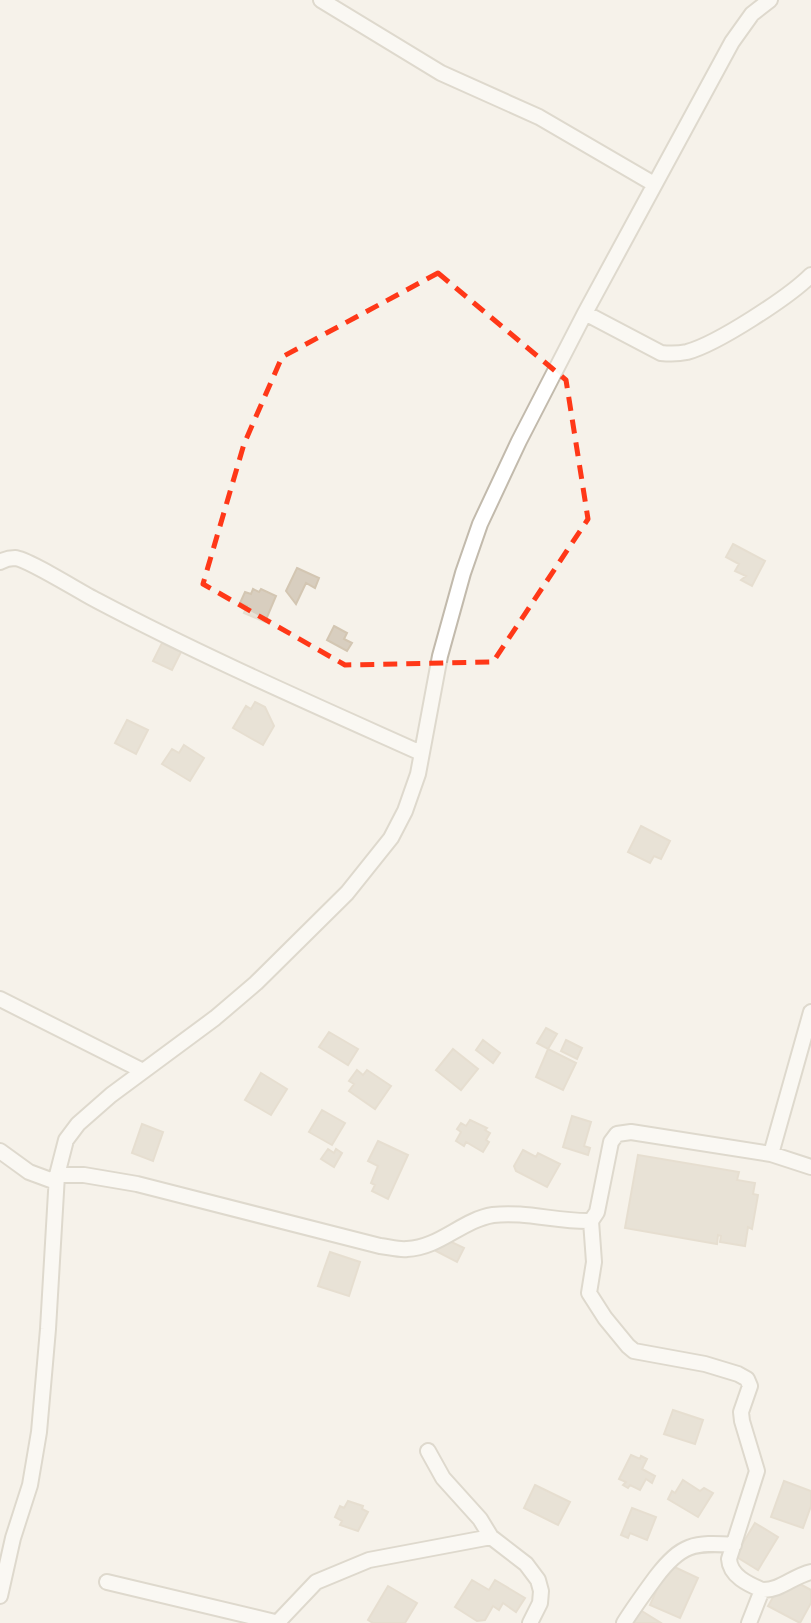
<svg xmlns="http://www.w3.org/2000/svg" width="811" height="1623" font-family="'DM Sans',sans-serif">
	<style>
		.building { fill: #d8cebf; stroke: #d3c6b2; stroke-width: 2 }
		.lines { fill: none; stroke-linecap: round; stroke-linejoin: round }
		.street-casing { stroke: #c2baac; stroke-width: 18 }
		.street { stroke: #fff; stroke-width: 14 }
		.marked { fill: none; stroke: #ff3818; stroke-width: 5; stroke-dasharray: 14 9; stroke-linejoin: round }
	</style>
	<rect width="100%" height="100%" fill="#f6f2ea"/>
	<path class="building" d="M 733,544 L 765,561 L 752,586 L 741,580 L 746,576 L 735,571 L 739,564 L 726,557 Z
		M 297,568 L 319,578 L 315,588 L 306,583 L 296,604 L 286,591 Z
		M 253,589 L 259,592 L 261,589 L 276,596 L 265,622 L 244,613 L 247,606 L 240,603 L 245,592 L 251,594 Z
		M 334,626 L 347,633 L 344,639 L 352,643 L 347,651 L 327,640 Z
		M 162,643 L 181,652 L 172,670 L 153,661 Z
		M 255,702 L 265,707 L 274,726 L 263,745 L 233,728 L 246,706 L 251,709 Z
		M 127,720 L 148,730 L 136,754 L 115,743 Z
		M 184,745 L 204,758 L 190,781 L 162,764 L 172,749 L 179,753 Z
		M 641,826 L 670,841 L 661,859 L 654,856 L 650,863 L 628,852 Z
		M 546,1028 L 557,1034 L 548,1049 L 537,1043 Z
		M 329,1032 L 358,1049 L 348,1065 L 319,1047 Z
		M 483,1040 L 500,1053 L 493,1063 L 476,1050 Z
		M 566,1040 L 582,1048 L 577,1059 L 561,1051 Z
		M 453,1049 L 478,1069 L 461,1090 L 436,1070 Z
		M 548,1049 L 576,1063 L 563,1090 L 536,1077 Z
		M 357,1070 L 363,1075 L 367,1070 L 391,1086 L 375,1109 L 349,1091 L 354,1084 L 349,1081 Z
		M 261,1073 L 287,1089 L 271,1115 L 245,1100 Z
		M 322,1110 L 345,1123 L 332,1145 L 309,1132 Z
		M 572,1116 L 591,1122 L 584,1146 L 590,1148 L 588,1155 L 563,1147 Z
		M 470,1120 L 487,1128 L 485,1130 L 490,1133 L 486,1140 L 489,1142 L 483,1152 L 466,1142 L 464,1146 L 456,1141 L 461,1132 L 457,1129 L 461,1123 L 466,1126 Z
		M 142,1124 L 163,1132 L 153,1161 L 132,1153 Z
		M 378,1141 L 408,1155 L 388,1199 L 372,1191 L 375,1185 L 371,1183 L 378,1166 L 368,1161 Z
		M 328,1149 L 334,1153 L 336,1149 L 342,1153 L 334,1167 L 321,1159 Z
		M 523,1150 L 536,1157 L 538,1153 L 560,1164 L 547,1187 L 516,1171 L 514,1166 Z
		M 638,1155 L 739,1172 L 737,1180 L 755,1183 L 753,1194 L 758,1195 L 752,1229 L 748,1227 L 745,1246 L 720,1242 L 721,1236 L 718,1235 L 717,1244 L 625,1228 Z
		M 443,1238 L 464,1248 L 457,1262 L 436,1251 Z
		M 330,1252 L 360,1262 L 349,1296 L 318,1286 Z
		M 673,1410 L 703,1420 L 695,1444 L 664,1434 Z
		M 631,1455 L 640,1459 L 641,1456 L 647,1459 L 642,1469 L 655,1476 L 652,1483 L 646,1479 L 640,1490 L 630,1485 L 628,1488 L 623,1485 L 626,1482 L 619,1479 Z
		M 683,1480 L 700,1491 L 704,1488 L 713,1493 L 698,1517 L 668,1499 L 672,1491 L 675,1493 Z
		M 784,1481 L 811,1491 L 811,1506 L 803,1528 L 771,1517 Z
		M 535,1485 L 570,1502 L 558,1525 L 524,1508 Z
		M 348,1501 L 363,1506 L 362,1509 L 368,1512 L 358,1531 L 340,1525 L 342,1521 L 335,1517 L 340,1506 L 344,1508 Z
		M 632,1508 L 656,1517 L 647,1540 L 630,1533 L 628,1538 L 621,1535 Z
		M 755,1523 L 778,1537 L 758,1570 L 735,1556 Z
		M 668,1564 L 698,1578 L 680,1618 L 650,1605 Z
		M 785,1576 L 811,1590 L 811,1603 L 800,1623 L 768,1606 Z
		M 472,1580 L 489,1590 L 495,1580 L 525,1598 L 516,1612 L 503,1603 L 499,1610 L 493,1606 L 485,1620 L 477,1621 L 455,1607 Z
		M 388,1586 L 417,1603 L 405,1623 L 373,1623 L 368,1620 Z
		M 637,1608 L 661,1623 L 628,1623 Z"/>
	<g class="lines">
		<defs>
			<path id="street" d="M 321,0 L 441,73 L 539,117 L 654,184
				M 585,313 L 661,353 C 670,354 678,354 687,352 C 717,344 789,297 811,275
				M 0,562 C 5,559 9,558 15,558 C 28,559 80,592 96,600 C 202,656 312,704 421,753
				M 0,999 L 143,1071
				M 0,1151 L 29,1172 L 56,1182
				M 771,1154 L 811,1012
				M 811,1167 L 771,1154 L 631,1132 L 617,1134 L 611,1142 L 597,1212 L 591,1221 L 594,1262 L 589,1293 L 605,1318 L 628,1346 L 634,1351 L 705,1364 L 738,1374 L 747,1379 L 750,1386 L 741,1412 L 742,1421 L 757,1471 L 729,1559 C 730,1576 748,1584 762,1590 C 780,1591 793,1576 811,1572
				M 57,1175 L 84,1175 L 137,1184 L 380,1246 C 389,1247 399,1250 407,1249 C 439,1248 462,1220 493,1215 C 525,1211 558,1222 591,1221
				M 428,1451 L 443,1478 L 480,1519 L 491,1537 L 526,1564 L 538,1580 L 541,1591 L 540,1603 L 530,1623
				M 107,1582 L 279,1623
				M 0,1596 L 13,1538 L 30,1485 L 39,1432 L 48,1329 L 57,1175 L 66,1140 L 78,1124 L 111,1095 L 215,1018 L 256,983 L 347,893 L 391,838 L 405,811 L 418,774 L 440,656 L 463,573 L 480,524 L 519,441 L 585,313 L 732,42 L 752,14 L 770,0
				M 278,1622 L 316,1582 L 369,1560 L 491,1537
				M 624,1623 C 634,1607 645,1592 656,1577 C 681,1544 694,1542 734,1545
				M 749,1623 L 762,1590"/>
		</defs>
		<use href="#street" class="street-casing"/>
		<use href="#street" class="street"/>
	</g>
	<path d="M0 0H811V1623H0ZM 438,273 L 566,380 L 588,519 L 493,662 L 345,665 L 203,584 L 244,444 L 282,357 Z" fill="#f6f2ea" fill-opacity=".55" fill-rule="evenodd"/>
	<path class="marked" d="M 438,273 L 566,380 L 588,519 L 493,662 L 345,665 L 203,584 L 244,444 L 282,357 Z"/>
</svg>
